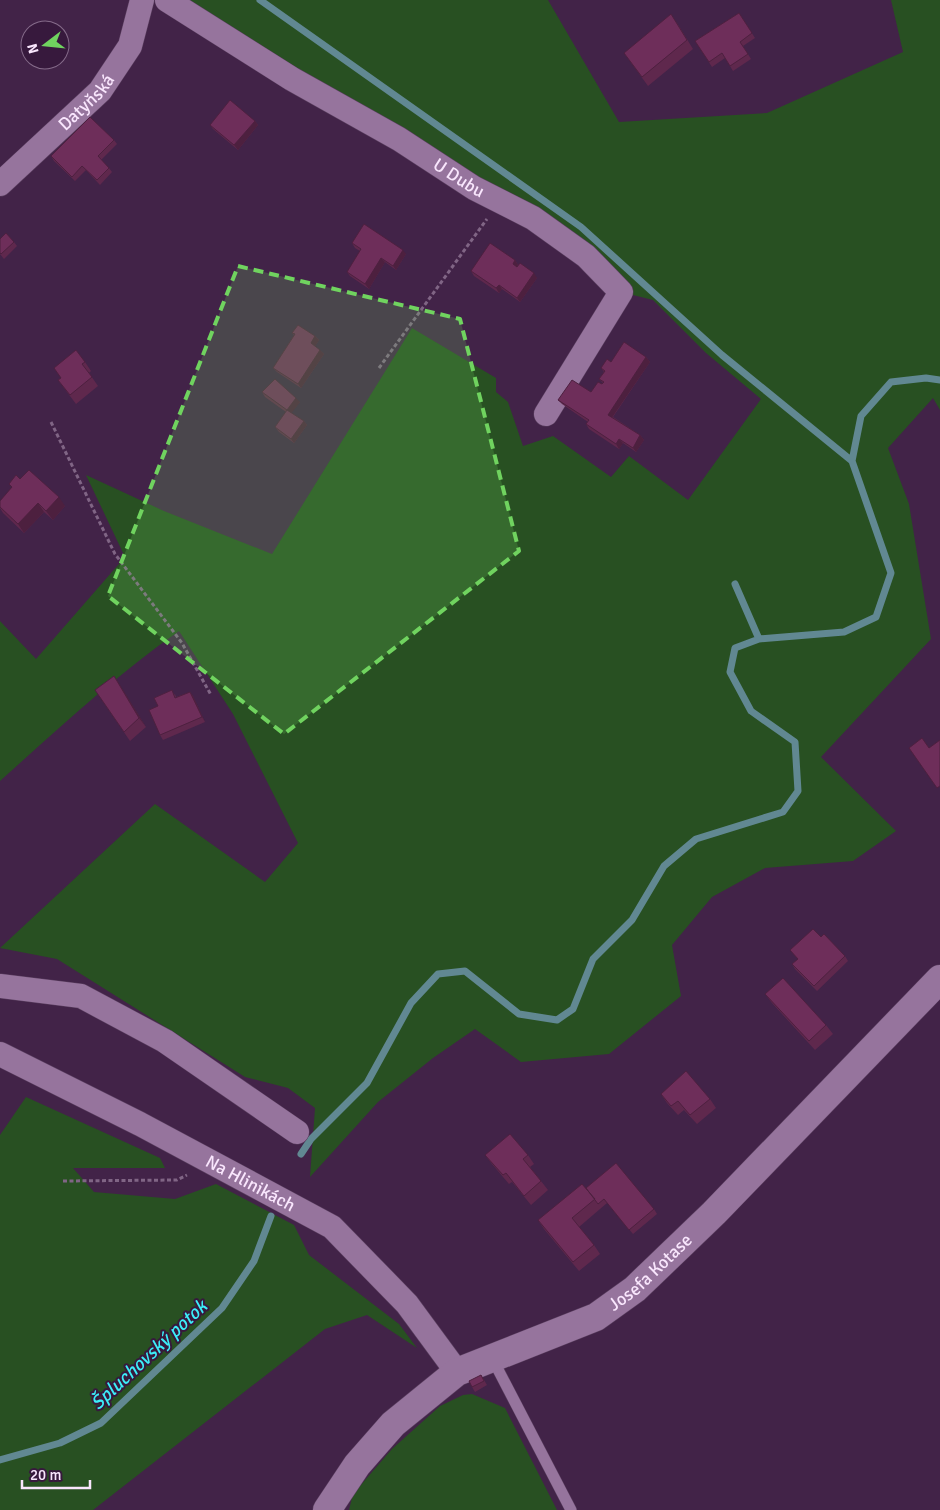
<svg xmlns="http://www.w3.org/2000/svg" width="940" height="1510" font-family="Signika,sans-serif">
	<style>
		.green { fill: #285022 }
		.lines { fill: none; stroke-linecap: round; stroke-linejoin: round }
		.stream { stroke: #618892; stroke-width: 7 }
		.service-casing { stroke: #5a3f5f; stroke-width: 12 }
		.minor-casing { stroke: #5a3f5f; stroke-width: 25 }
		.tertiary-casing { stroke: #5a3f5f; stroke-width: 29 }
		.path { stroke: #806585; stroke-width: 3; stroke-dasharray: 4 2.5; stroke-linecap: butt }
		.service { stroke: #96749d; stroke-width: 11 }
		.minor { stroke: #96749d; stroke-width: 24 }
		.tertiary { stroke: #96749d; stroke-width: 28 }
		.wall { fill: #5f284d }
		.shaded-wall { fill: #4d203f }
		.building { fill: #6e2e5a; stroke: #4d203f }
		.marked { fill: #70d35f; fill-opacity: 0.2; stroke: #70d35f; stroke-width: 4; stroke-dasharray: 10 6; stroke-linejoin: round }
		.labels { text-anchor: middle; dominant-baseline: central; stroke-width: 4; stroke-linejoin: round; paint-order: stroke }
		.street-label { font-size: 18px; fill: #f9e6fd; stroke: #37193d }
		.water-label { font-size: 19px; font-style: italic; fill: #3ceef8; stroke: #37193d }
	</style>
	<rect width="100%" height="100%" fill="#422348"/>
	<path class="green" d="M 168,0 L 548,0 L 619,122 L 767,113 L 903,52 L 891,0 L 940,0 L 940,410 L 933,398 L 888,448 L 909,504 L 931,639 L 821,757 L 896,831 L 853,861 L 765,868 L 712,897 L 672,945 L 681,996 L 609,1054 L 521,1062 L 475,1029 L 433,1058 L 378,1102 L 310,1177 L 315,1108 L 288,1088 L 245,1077 L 57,959 L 0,948 L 155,804 L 265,882 L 298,843 L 233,714 L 179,631 C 115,676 58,729 0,781 L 0,621 L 36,659 L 125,557 L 86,475 L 164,511 L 272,554 L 412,328 L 496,378 L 496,392 L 508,402 L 523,446 L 553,436 L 611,477 L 629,456 L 688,500 L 761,399 L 706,353 L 653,300 L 621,292 L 586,256 Z
		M 26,1097 L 160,1158 L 165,1168 L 73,1168 L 94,1192 L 175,1199 L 216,1184 L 294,1225 L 309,1255 L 399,1324 L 417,1348 L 367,1315 L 325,1329 L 93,1510 L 0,1510 L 0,1135 Z
		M 472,1394 L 505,1408 L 557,1510 L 349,1510 L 353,1494 L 392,1449 L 440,1406 L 463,1395 Z"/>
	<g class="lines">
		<path class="stream" d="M 260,0 L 581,227 L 722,355 L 852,461
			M 735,584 L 759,639
			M 301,1154 L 311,1139 L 367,1083 L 411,1003 L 438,974 L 465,971 L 519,1014 L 557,1020 L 573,1009 L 593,959 L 632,920 L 664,866 L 696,839 L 783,812 L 798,791 L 795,742 L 751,711 L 730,672 L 735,648 L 759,639 L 844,632 L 876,617 L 891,573 L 852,461 L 861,416 L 891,382 L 926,378 L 940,380
			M 0,1460 L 60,1443 L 101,1423 L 222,1308 L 254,1261 L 271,1216"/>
		<defs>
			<path id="service" d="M 492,1358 L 571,1510"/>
			<g id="minor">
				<path id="s1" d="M 167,0 L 292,79 L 399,139 L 474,188 L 533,218 L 586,256 L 621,292 L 546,414"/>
				<path id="s2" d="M 0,184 L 100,91 L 130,46 L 142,0"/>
				<path d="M 0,986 L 81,996 L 165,1041 L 297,1132"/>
				<path id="s3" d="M 0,1054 L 140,1124 L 332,1227 L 407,1304 L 457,1372"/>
			</g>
			<g id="tertiary">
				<path id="s4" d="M 327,1510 L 357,1465 L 393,1424 L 457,1372 L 596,1317 L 635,1289 L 714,1213 L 940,979"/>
			</g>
		</defs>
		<use href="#service" class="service-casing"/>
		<use href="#minor" class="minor-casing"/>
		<use href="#tertiary" class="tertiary-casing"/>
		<path class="path" d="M 379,368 L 487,219
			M 51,422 L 115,554 L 182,643 L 211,695
			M 63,1181 L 177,1180 L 187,1175"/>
		<use href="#service" class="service"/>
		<use href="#minor" class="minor"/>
		<use href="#tertiary" class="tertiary"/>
	</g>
	<path class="wall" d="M 739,13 L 755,38 L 743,46 L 751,59 L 733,71 L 725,58 L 712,67 L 695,41 Z
		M 677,23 L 693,49 L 648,86 L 624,53 Z
		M 255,121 L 258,125 L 238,150 L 213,129 L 210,125 Z
		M 114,140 L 117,144 L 101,160 L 109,168 L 112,172 L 100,185 L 86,170 L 75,181 L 54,161 L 51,156 Z
		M 0,239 L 14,242 L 17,246 L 4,259 L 0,254 Z
		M 352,243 L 406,254 L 396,270 L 385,262 L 369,289 L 350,276 L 347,272 L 360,251 L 355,248 Z
		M 515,260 L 518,265 L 537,278 L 520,302 L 502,289 L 499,293 L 474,276 L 471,271 Z
		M 292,333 L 315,336 L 319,340 L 315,346 L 324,354 L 301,388 L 277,372 L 273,368 L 294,335 Z
		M 646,357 L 650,362 L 613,417 L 640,435 L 644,440 L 636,452 L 623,443 L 619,449 L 589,429 L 586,424 L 588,422 L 562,404 L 558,400 L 591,392 L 602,384 L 603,383 L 599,379 L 604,372 L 601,368 L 611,362 Z
		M 85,362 L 91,371 L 89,373 L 98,386 L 76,404 L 58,380 Z
		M 262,392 L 300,402 L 291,413 L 304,421 L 307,425 L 294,443 L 279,432 L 275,427 L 286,412 L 265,397 Z
		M 20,479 L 65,506 L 53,520 L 44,512 L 24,533 L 3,513 L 0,508 L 0,501 L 12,488 L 9,484 Z
		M 114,676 L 146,727 L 130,741 L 95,690 Z
		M 190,692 L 193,696 L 205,722 L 163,740 L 160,735 L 158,706 L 175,694 L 176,697 Z
		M 821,937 L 845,956 L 848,961 L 817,991 L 795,969 L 792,964 L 798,959 L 790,950 Z
		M 765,994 L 826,1025 L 833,1034 L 815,1050 L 772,1003 Z
		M 661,1094 L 710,1099 L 716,1108 L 697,1124 L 684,1110 L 678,1115 L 667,1103 Z
		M 485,1155 L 528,1155 L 534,1164 L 530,1167 L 548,1190 L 531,1205 L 512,1182 L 509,1184 L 492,1164 Z
		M 586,1188 L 654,1209 L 657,1214 L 633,1234 L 607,1203 L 579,1227 L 594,1245 L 600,1254 L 579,1271 L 544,1229 L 538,1220 Z
		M 481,1375 L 487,1385 L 475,1392 L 472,1387 Z"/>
	<path class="shaded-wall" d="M 255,121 L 258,125 L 238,150 L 234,145 Z
		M 403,250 L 406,254 L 396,270 L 393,266 Z
		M 381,258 L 385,262 L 369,289 L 365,284 Z
		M 515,260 L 518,265 L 516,268 L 513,264 Z
		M 534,273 L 537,278 L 520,302 L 517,298 Z
		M 499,285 L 502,289 L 499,293 L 496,288 Z
		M 315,336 L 319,340 L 314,348 L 311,343 Z
		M 320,350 L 324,354 L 301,388 L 298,384 Z
		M 646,357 L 650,362 L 611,419 L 608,415 Z
		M 296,398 L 300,402 L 290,415 L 287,410 Z
		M 304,421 L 307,425 L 294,443 L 291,439 Z
		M 640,435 L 644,440 L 636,452 L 633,448 Z
		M 619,439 L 623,443 L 619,449 L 616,444 Z
		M 59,497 L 65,506 L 53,520 L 46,511 Z
		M 38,503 L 44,512 L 24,533 L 18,524 Z
		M 114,676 L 120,685 L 146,727 L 139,718 Z
		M 190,692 L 193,696 L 205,722 L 202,717 Z"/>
	<path class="building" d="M 739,13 L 752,33 L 740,42 L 748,54 L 730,66 L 722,53 L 709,62 L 695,41 Z
		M 671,14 L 687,40 L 642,77 L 624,53 Z
		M 230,100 L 255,121 L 234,145 L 210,125 Z
		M 90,117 L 114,140 L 98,156 L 109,168 L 97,180 L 82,166 L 72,177 L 51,156 Z
		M 364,224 L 403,250 L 393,266 L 381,258 L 365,284 L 347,272 L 361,249 L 352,243 Z
		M 6,233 L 14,242 L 1,254 L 0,253 L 0,239 Z
		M 490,243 L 515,260 L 513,264 L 517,267 L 520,263 L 534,273 L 517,298 L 499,285 L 496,288 L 471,271 Z
		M 298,325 L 315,336 L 311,343 L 320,350 L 298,384 L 273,368 L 295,334 L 292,333 Z
		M 624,342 L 646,357 L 608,415 L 640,435 L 633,448 L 619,439 L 616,444 L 586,424 L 589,420 L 558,400 L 572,380 L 591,392 L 598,382 L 602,384 L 604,382 L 599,379 L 605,371 L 601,368 L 607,359 L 611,362 Z
		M 76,350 L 85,362 L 82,364 L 92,377 L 70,395 L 58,380 L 61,378 L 54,368 Z
		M 275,379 L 296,398 L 287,410 L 262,392 Z
		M 287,410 L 304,421 L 291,439 L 275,427 Z
		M 29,470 L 59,497 L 46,511 L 38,503 L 18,524 L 0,507 L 0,501 L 12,487 L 9,484 L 16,475 L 20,479 Z
		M 114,676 L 139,718 L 124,732 L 95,690 Z
		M 172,690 L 175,698 L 190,692 L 202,717 L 160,735 L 149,710 L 158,706 L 154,698 Z
		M 922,738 L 929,748 L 940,740 L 940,786 L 937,788 L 909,748 Z
		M 813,929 L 821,937 L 824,934 L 845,956 L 814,986 L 792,964 L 798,959 L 790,950 Z
		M 783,978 L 826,1025 L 809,1041 L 765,994 Z
		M 686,1071 L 710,1099 L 690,1115 L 678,1101 L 671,1106 L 661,1094 Z
		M 510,1134 L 528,1155 L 523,1159 L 541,1181 L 524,1196 L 506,1173 L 503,1175 L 485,1155 Z
		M 616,1163 L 654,1209 L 629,1230 L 604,1199 L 598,1204 L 586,1188 Z
		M 582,1184 L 595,1199 L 572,1218 L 594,1245 L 573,1262 L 538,1220 Z
		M 481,1375 L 484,1381 L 472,1387 L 469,1381 Z"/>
	<path class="marked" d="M 238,266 L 460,319 L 519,551 L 284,734 L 108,596 Z"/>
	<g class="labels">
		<g class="street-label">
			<text stroke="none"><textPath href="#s2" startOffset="119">Datyňská</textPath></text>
			<text stroke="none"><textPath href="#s1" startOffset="342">U Dubu</textPath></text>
			<text stroke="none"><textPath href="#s3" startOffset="282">Na Hlinikách</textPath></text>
			<text stroke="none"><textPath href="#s4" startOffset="411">Josefa Kotase</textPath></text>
		</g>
		<g class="water-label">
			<text transform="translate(149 1355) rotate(-43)">Špluchovský potok</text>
		</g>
	</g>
	<g transform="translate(45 45) rotate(254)"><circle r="24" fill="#37193d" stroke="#856b8a"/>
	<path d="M0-4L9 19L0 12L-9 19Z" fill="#70d35f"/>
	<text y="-8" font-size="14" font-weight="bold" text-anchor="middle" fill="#f9e6fd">N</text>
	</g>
	<path d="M22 1480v8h68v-8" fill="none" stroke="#f9e6fd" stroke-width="2.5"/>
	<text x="30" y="1480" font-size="15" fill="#f9e6fd" stroke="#37193d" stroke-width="4" paint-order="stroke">20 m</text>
</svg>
